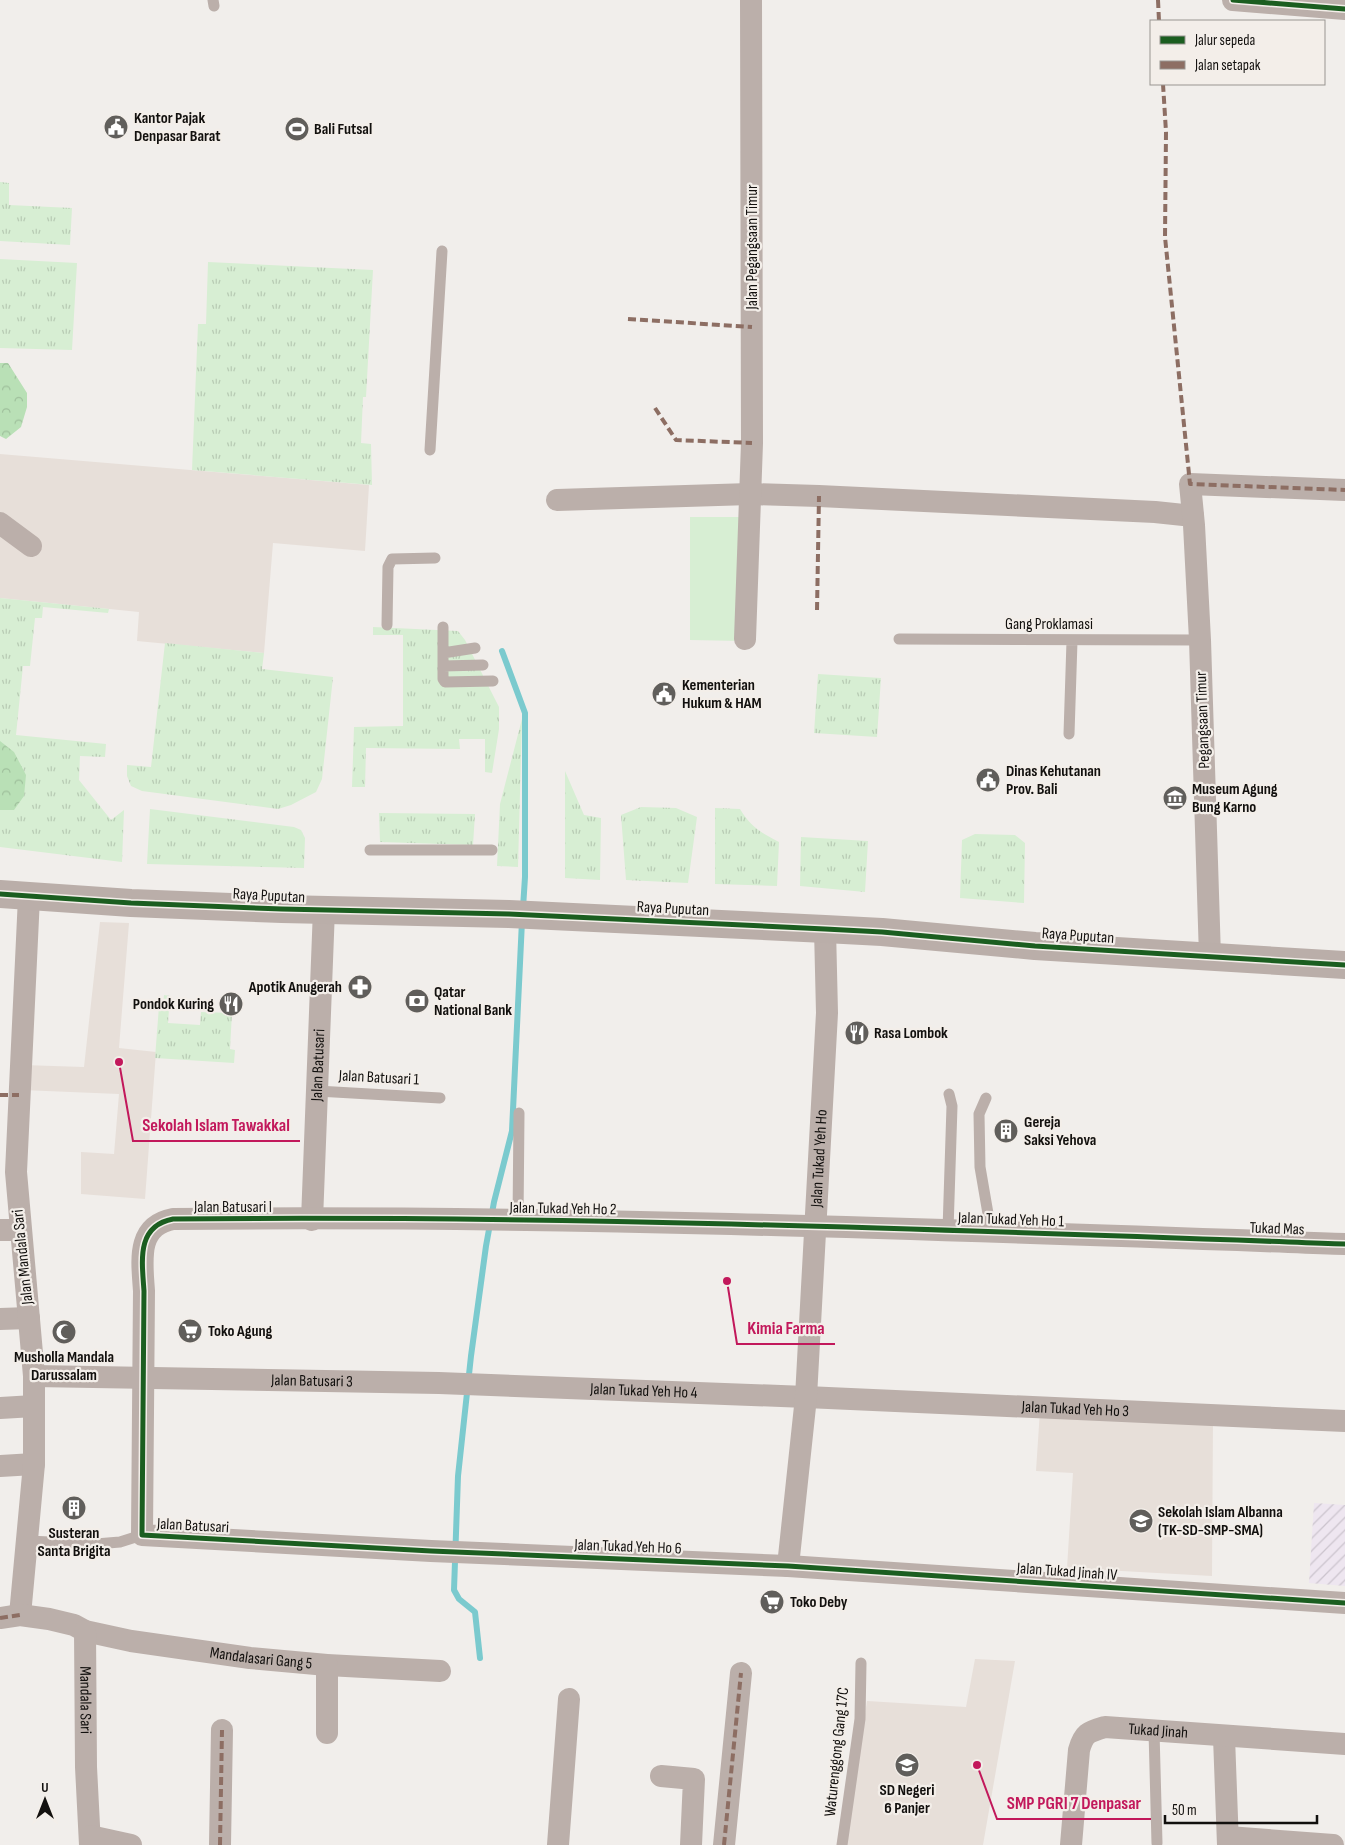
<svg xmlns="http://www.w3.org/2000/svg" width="1345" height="1845" font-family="'Sofia Sans Condensed',sans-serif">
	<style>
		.industrial { fill: url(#industrial-furrows) }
		.built { fill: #e7dfd9 }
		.grass { fill: url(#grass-tufts) }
		.forest { fill: url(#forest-crowns) }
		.garden { fill: #d7eed3 }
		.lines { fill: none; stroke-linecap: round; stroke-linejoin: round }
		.stream { stroke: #7bcace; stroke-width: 6 }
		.service { stroke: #bbafaa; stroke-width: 11 }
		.minor { stroke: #bbafaa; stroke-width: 22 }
		.secondary { stroke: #baaea9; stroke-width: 28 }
		.quiet { stroke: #8d6e63; stroke-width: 4; stroke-dasharray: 8 4; stroke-linecap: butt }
		.cycleway-casing { stroke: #f3eee9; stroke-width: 8 }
		.cycleway { stroke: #1b5e20; stroke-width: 5 }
		.labels { text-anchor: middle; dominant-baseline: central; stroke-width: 4.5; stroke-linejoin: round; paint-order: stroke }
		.poi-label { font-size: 16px; font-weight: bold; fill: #12100e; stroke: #f3eee9; text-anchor: start }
		.street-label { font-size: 16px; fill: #12100e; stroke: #f3eee9 }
		.leader { fill: none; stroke: #c2185b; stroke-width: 2 }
		.callout-dot { fill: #c2185b; stroke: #f3eee9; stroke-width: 2 }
		.callout-label { font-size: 18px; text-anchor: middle; font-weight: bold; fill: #c2185b; stroke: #f3eee9; stroke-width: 4.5; stroke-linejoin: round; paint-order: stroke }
	</style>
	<defs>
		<pattern id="industrial-furrows" width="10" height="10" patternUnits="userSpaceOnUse" patternTransform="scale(1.25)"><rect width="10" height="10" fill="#eee6f0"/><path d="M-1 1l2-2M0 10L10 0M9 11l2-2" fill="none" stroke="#cbc4cd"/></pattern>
		<pattern id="grass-tufts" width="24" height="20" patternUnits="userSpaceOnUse" patternTransform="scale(1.25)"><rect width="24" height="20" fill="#d7eed3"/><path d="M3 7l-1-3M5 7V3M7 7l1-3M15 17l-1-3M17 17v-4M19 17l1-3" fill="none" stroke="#b8cbb4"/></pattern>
		<pattern id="forest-crowns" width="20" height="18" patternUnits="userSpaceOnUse" patternTransform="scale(1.25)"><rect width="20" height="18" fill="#b9e0b6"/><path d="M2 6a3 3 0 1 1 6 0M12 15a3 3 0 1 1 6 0" fill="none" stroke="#9ebf9b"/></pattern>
	</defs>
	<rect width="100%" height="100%" fill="#f1eeeb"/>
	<path class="industrial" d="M 1314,1503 L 1345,1505 L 1345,1586 L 1309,1583 Z"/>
	<path class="built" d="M 0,454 L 369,485 L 365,551 L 273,543 L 264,653 L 137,641 L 139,612 L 0,598 Z
		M 100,922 L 129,923 L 119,1048 L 156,1052 L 145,1199 L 81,1194 L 81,1152 L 114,1154 L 119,1094 L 22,1090 L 23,1065 L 84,1067 Z
		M 1040,1410 L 1213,1419 L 1212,1576 L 1067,1568 L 1073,1473 L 1036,1471 Z
		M 975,1659 L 1015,1661 L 983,1845 L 846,1845 L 867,1701 L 966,1707 Z"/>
	<path class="grass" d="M 0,182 L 9,183 L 9,205 L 72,208 L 70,245 L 0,241 Z
		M 0,259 L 77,263 L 72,350 L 0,348 Z
		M 208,262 L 373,270 L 366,397 L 363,397 L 361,443 L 371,444 L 372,485 L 192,470 L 198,324 L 206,324 Z
		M 0,598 L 109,609 L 108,613 L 43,607 L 42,618 L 35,618 L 30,666 L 23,666 L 16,735 L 106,744 L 105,757 L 80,756 L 79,780 L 111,820 L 124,810 L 122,862 L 0,847 Z
		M 373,627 L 458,631 L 465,640 L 499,707 L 499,729 L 492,773 L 485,772 L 485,739 L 459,739 L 460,749 L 366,748 L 365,787 L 352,787 L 354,727 L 403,726 L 403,635 L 373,635 Z
		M 165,643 L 264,653 L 262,669 L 333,677 L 322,779 L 316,792 L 291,805 L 278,809 L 142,791 L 131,786 L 127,776 L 127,765 L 151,767 Z
		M 818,674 L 881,678 L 877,737 L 814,733 Z
		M 522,719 L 518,867 L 497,866 L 500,804 Z
		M 565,771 L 584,815 L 601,818 L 600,880 L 565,878 Z
		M 641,807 L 676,808 L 697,817 L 688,883 L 626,880 L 621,815 Z
		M 715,808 L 740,809 C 751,827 760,832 779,842 L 777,886 L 715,884 Z
		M 150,809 L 294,827 L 301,830 L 305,838 L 304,868 L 147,864 Z
		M 379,813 L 475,814 L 473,845 L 380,842 Z
		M 975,834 L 1015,835 L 1025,843 L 1024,903 L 960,898 L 962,840 Z
		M 801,837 L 868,841 L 865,892 L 800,886 Z
		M 164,995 L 170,996 L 168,1023 L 200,1025 L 201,1012 L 232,1013 L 230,1049 L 235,1050 L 234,1063 L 155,1058 L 159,1006 L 163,1005 Z"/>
	<path class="forest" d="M 0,363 L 8,363 L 27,393 L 27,407 L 21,427 L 6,439 L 0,436 Z
		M 0,741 L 14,752 L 26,775 L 24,796 L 14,810 L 0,810 Z"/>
	<path class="garden" d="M 690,517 L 741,517 L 742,641 L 690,640 Z"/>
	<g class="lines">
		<path class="stream" d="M 502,651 L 525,713 L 525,877 L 523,908
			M 480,1658 L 475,1612 L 459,1599 L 454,1590 L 458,1476 L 471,1356 L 486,1246 L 494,1202 L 512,1131 L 522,921"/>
		<path class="service" d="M 213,0 L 214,6
			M 430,450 L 442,251
			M 387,625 L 388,567 L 392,559 L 435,558
			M 443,627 L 443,679 L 445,682 L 493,681
			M 899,639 L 1200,640
			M 443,653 L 475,648
			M 443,666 L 483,665
			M 1069,734 L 1072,641
			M 370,850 L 492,850
			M 317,1091 L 440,1098
			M 986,1098 L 979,1114 L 980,1167 L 991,1231
			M 518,1220 L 519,1113
			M 948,1230 L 952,1106 L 949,1094
			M 27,1541 L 96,1544 L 120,1542 L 142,1535
			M 1154,1731 L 1157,1843
			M 842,1845 L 860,1719 L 861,1663"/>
		<g class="minor">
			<path d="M 1233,0 L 1345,9"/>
			<path d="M 557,500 L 750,494 L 819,496 L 1155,512 L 1193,516"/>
			<path d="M 0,523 L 31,546"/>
			<path d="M 745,639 L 752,443 L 751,0"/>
			<path d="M 1210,957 L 1200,640 L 1194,525 L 1190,484 L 1345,490"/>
			<path id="s1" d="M 312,1220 L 324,909"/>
			<path d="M 0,1230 L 20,1230"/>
			<path d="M 1345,1244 C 955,1230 564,1215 173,1219 C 136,1226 142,1261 144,1291 L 142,1535 L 431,1551 L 788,1566 L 1345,1603"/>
			<path d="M 0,1319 L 29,1318"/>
			<path id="s2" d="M 34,1376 L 439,1383 L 806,1397 L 1345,1421"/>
			<path d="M 0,1408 L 34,1406"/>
			<path d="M 0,1466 L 34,1464"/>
			<path id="s3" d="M 788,1566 L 806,1397 L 827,1013 L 825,929"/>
			<path d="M 20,1615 L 34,1464 L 34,1376 L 16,1172 L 29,897"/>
			<path id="s4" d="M 0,1618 L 20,1615 L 49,1619 L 74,1625 L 85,1631 L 131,1641 L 250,1658 L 327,1665 L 440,1671"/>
			<path id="s5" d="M 85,1631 L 86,1767 L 90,1845"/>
			<path d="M 327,1665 L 327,1733"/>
			<path d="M 1224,1737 L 1228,1845"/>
			<path d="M 661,1776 L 694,1779 L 691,1845"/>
			<path d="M 90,1836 L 131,1845"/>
			<path d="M 1228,1837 L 1333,1845"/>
			<path d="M 220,1845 L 222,1730"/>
			<path d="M 558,1845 L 569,1699"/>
			<path d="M 724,1845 L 741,1673"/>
			<path id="s6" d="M 1071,1845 L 1079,1750 C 1084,1733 1088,1732 1105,1727 L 1345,1744"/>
		</g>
		<path class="secondary" d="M 0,894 L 131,903 L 282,909 L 509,914 L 825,929 L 882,932 L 1035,946 L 1345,965"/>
		<path class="quiet" d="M 1158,0 L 1159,21
			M 1163,84 L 1166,132 L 1165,237 L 1190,484 L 1345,490
			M 628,319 L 752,327
			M 655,408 L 676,440 L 752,443
			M 817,610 L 819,496
			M 0,1095 L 19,1095
			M 0,1618 L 20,1615
			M 220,1845 L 222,1730
			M 724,1845 L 741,1673"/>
		<defs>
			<path id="cycleway" d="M 1233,0 L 1345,9
				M 0,894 L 131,903 L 282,909 L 509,914 L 825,929 L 882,932 L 1035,946 L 1345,965
				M 1345,1244 C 955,1230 564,1215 173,1219 C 136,1226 142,1261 144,1291 L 142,1535 L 431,1551 L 788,1566 L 1345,1603"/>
		</defs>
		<use href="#cycleway" class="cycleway-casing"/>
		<use href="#cycleway" class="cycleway"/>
	</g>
	<defs>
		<symbol id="civic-disc" viewBox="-11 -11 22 22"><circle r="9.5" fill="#605e5b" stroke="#f3eee9"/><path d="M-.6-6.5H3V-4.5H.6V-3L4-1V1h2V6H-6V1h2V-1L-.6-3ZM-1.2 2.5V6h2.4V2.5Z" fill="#fff"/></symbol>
		<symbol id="stadium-disc" viewBox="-11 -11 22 22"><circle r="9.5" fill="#605e5b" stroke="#f3eee9"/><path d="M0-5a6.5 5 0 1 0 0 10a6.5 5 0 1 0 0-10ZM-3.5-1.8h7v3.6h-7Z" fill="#fff"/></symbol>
		<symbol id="museum-disc" viewBox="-11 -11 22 22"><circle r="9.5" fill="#605e5b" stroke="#f3eee9"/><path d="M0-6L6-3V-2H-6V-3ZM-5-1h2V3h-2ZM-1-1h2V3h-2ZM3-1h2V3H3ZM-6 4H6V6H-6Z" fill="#fff"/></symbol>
		<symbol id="pharmacy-disc" viewBox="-11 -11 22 22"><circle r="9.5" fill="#605e5b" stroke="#f3eee9"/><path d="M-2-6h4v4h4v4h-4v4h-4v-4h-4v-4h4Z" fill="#fff"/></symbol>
		<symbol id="bank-disc" viewBox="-11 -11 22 22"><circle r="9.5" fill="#605e5b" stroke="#f3eee9"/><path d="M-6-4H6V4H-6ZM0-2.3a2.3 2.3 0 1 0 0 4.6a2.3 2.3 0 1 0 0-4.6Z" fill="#fff"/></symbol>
		<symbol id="restaurant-disc" viewBox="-11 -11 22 22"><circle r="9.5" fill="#605e5b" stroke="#f3eee9"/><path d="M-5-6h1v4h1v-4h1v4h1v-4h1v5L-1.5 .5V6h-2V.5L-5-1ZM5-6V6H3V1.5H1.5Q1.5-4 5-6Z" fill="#fff"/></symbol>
		<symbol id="building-disc" viewBox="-11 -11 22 22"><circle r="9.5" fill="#605e5b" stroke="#f3eee9"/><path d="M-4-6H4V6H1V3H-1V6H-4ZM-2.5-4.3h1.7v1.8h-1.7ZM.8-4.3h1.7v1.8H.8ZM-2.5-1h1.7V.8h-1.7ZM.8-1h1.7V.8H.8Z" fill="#fff"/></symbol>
		<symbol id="supermarket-disc" viewBox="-11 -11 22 22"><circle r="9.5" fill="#605e5b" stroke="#f3eee9"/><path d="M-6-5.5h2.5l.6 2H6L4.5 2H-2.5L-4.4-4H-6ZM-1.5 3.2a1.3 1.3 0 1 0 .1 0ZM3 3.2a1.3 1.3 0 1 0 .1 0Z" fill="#fff"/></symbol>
		<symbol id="mosque-disc" viewBox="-11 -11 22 22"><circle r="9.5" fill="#605e5b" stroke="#f3eee9"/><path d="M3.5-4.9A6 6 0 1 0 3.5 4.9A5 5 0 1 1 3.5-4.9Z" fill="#fff"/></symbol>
		<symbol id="school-disc" viewBox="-11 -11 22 22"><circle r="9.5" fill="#605e5b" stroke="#f3eee9"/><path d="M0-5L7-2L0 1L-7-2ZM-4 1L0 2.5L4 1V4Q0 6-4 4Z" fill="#fff"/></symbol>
	</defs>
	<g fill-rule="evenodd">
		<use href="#civic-disc" x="102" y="113" width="28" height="28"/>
		<use href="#stadium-disc" x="283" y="115" width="28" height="28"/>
		<use href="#civic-disc" x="650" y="680" width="28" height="28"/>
		<use href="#civic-disc" x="974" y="766" width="28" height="28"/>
		<use href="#museum-disc" x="1161" y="784" width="28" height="28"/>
		<use href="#pharmacy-disc" x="346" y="973" width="28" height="28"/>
		<use href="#bank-disc" x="403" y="987" width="28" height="28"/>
		<use href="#restaurant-disc" x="217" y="990" width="28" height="28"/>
		<use href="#restaurant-disc" x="843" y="1019" width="28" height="28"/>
		<use href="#building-disc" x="992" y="1117" width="28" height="28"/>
		<use href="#supermarket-disc" x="176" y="1317" width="28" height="28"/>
		<use href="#mosque-disc" x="50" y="1318" width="28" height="28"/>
		<use href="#building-disc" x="60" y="1494" width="28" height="28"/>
		<use href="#school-disc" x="1127" y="1507" width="28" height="28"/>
		<use href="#supermarket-disc" x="758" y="1588" width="28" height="28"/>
		<use href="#school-disc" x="893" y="1751" width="28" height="28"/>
	</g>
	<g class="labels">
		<g class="poi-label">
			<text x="134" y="118">Kantor Pajak<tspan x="134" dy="18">Denpasar Barat</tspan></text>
			<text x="314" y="129">Bali Futsal</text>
			<text x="682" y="685">Kementerian<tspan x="682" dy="18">Hukum &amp; HAM</tspan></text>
			<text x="1006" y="771">Dinas Kehutanan<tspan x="1006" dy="18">Prov. Bali</tspan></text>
			<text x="1192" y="789">Museum Agung<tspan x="1192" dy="18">Bung Karno</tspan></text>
			<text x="342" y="987" text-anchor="end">Apotik Anugerah</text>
			<text x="434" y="992">Qatar<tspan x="434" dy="18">National Bank</tspan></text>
			<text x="214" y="1004" text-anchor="end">Pondok Kuring</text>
			<text x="874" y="1033">Rasa Lombok</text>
			<text x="1024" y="1122">Gereja<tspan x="1024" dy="18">Saksi Yehova</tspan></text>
			<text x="208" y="1331">Toko Agung</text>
			<text x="64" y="1357" text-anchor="middle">Musholla Mandala<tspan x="64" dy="18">Darussalam</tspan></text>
			<text x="1158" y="1512">Sekolah Islam Albanna<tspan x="1158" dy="18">(TK-SD-SMP-SMA)</tspan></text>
			<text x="74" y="1533" text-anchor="middle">Susteran<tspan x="74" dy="18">Santa Brigita</tspan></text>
			<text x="790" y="1602">Toko Deby</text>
			<text x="907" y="1790" text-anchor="middle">SD Negeri<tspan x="907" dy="18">6 Panjer</tspan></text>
		</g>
		<g class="street-label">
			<text transform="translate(752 247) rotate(-90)">Jalan Pegangsaan Timur</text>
			<text x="1049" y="624">Gang Proklamasi</text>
			<text transform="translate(1203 720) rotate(-92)">Pegangsaan Timur</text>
			<text transform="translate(269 896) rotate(3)">Raya Puputan</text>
			<text transform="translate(673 909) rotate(3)">Raya Puputan</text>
			<text transform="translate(1078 936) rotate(4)">Raya Puputan</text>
			<text stroke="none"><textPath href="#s1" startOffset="155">Jalan Batusari</textPath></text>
			<text transform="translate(379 1078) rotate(3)">Jalan Batusari 1</text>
			<text stroke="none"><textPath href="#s3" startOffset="409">Jalan Tukad Yeh Ho</textPath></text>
			<text x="233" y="1207">Jalan Batusari I</text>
			<text transform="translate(563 1209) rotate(1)">Jalan Tukad Yeh Ho 2</text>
			<text transform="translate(1011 1220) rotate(2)">Jalan Tukad Yeh Ho 1</text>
			<text transform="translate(1277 1229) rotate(2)">Tukad Mas</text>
			<text transform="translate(23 1257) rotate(-96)">Jalan Mandala Sari</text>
			<text stroke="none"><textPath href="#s2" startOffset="278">Jalan Batusari 3</textPath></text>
			<text stroke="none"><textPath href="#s2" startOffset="610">Jalan Tukad Yeh Ho 4</textPath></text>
			<text stroke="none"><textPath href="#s2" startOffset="1042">Jalan Tukad Yeh Ho 3</textPath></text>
			<text transform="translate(193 1526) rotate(3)">Jalan Batusari</text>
			<text transform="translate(628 1547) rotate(2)">Jalan Tukad Yeh Ho 6</text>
			<text transform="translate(1067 1572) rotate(4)">Jalan Tukad Jinah IV</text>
			<text stroke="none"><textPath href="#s4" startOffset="266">Mandalasari Gang 5</textPath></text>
			<text stroke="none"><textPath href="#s5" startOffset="69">Mandala Sari</textPath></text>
			<text stroke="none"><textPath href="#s6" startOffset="186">Tukad Jinah</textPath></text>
			<text transform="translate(837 1752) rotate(-84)">Waturenggong Gang 17C</text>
		</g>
	</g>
	<path class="leader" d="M119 1062L133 1141H300M727 1281L737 1344H835M977 1765L997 1819H1151"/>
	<g class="callout-dot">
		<circle cx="119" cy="1062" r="5"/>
		<circle cx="727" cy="1281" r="5"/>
		<circle cx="977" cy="1765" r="5"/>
	</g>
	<g class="callout-label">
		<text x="216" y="1131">Sekolah Islam Tawakkal</text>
		<text x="786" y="1334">Kimia Farma</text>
		<text x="1074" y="1809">SMP PGRI 7 Denpasar</text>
	</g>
	<rect x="1150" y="20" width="175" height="65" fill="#f3eee9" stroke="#999591"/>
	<rect x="1160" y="36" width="25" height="8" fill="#1b5e20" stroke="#999591"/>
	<text x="1195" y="45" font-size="15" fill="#12100e">Jalur sepeda</text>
	<rect x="1160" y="61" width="25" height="8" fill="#8d6e63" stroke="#999591"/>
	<text x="1195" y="70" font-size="15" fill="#12100e">Jalan setapak</text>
	<g transform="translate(45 1800)" stroke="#f3eee9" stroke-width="4" paint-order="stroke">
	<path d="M0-4L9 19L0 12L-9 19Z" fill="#12100e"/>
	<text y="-8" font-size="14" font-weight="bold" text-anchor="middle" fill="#12100e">U</text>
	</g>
	<path d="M1165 1815v8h152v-8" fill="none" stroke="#12100e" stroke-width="2.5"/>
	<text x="1172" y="1815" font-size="15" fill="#12100e" stroke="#f3eee9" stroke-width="4" paint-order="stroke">50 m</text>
</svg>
